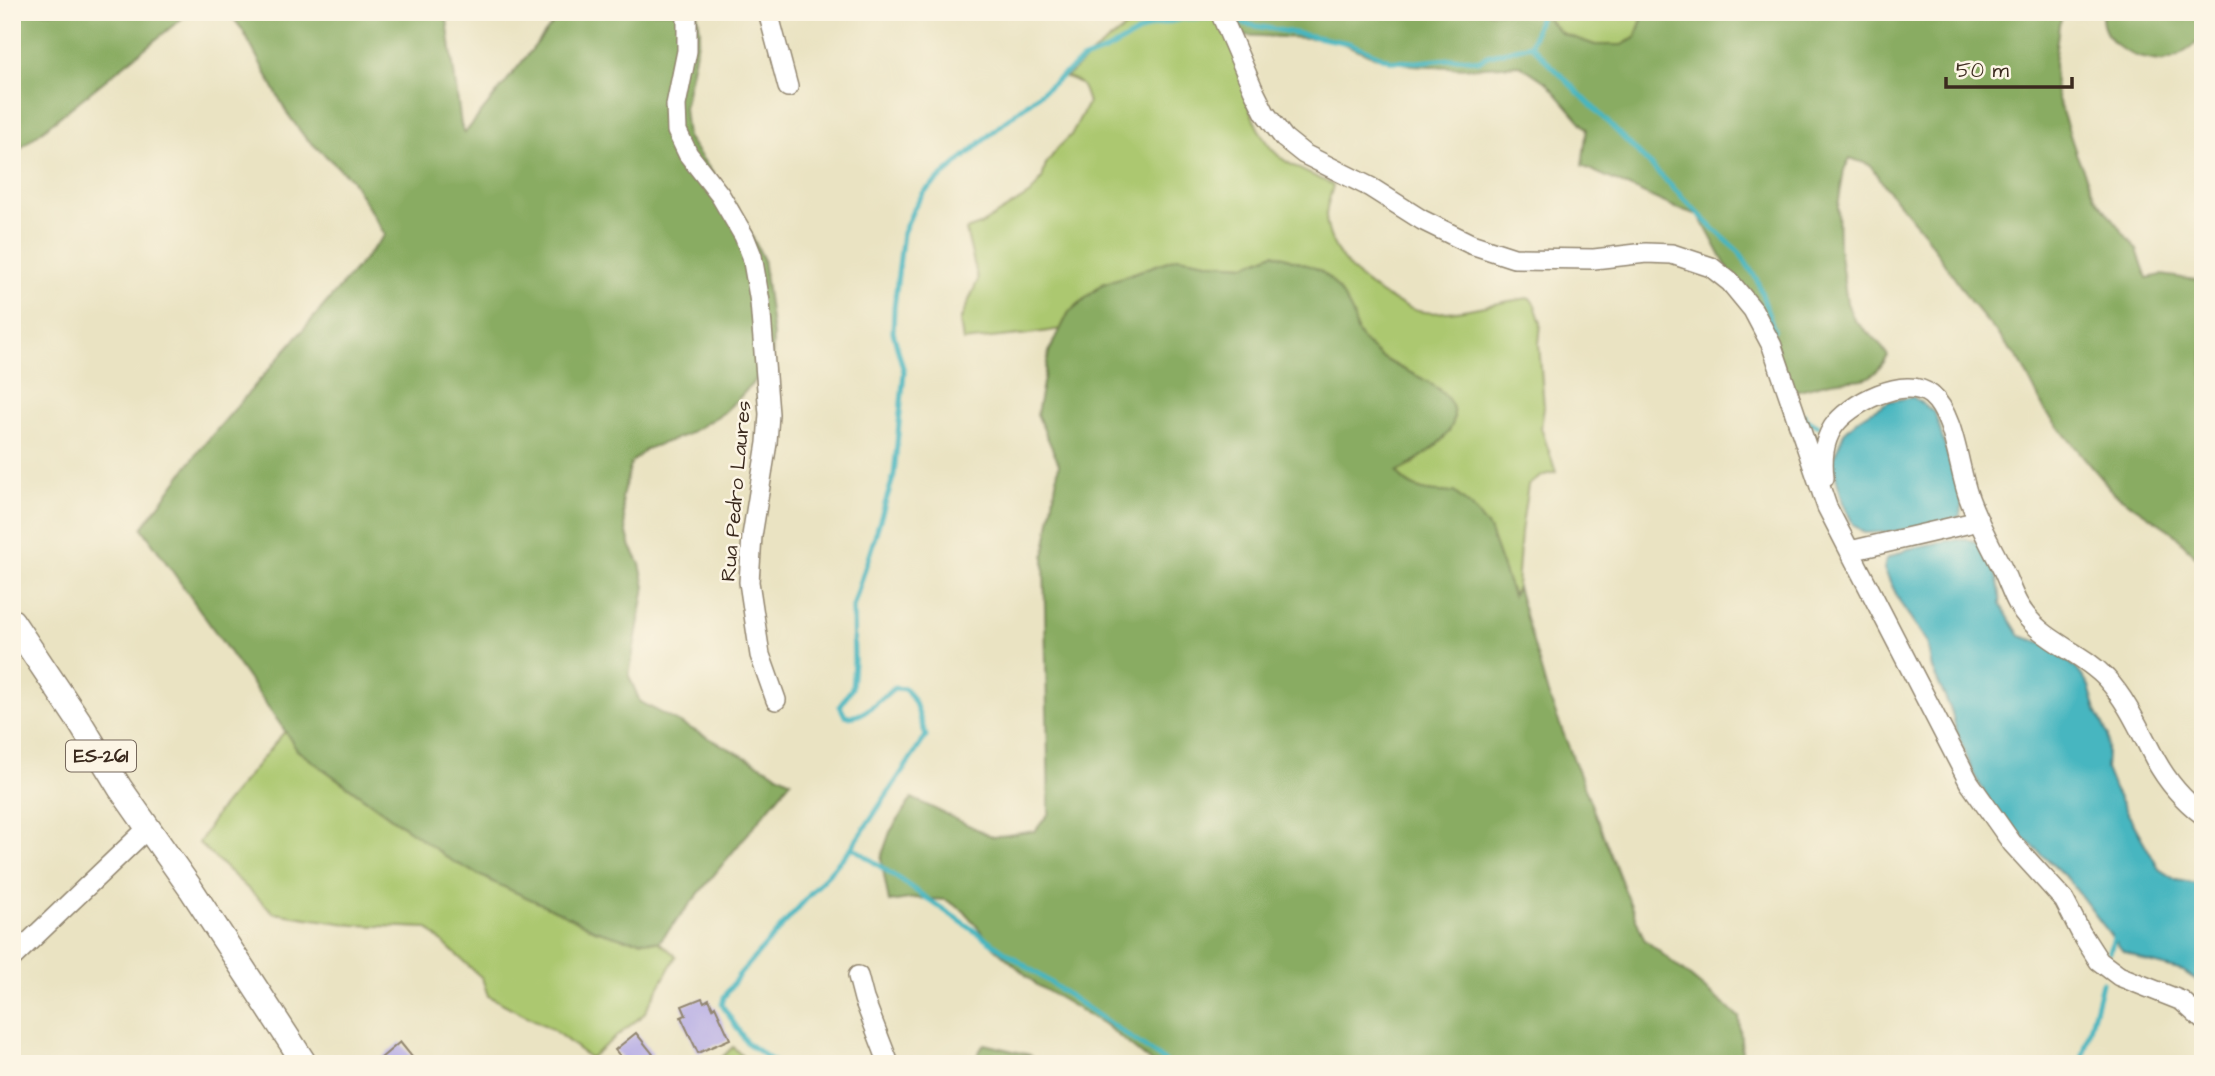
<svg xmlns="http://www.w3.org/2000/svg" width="2215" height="1076" font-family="'Architects Daughter',sans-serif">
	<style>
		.green { fill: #acc86f; stroke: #747946; stroke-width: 2 }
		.forest { fill: #89ac62; stroke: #626b40; stroke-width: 2 }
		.water { fill: #47b6c0; stroke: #41706f; stroke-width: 2 }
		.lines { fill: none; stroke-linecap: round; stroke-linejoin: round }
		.stream { stroke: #47b6c0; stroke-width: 5 }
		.building { fill: #b1a7e5 }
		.minor-casing { stroke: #928670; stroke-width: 22 }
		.major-casing { stroke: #928670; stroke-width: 27 }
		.minor { stroke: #fff; stroke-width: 19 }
		.major { stroke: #fff; stroke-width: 24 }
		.labels { text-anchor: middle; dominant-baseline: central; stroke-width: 5; stroke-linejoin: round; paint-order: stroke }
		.shield { fill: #fcf5e5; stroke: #75675a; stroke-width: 2 }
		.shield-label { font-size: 19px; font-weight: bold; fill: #3b2a1e }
		.street-label { font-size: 21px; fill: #3b2a1e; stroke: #fcf5e5 }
	</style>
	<rect width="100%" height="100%" fill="#fcf5e5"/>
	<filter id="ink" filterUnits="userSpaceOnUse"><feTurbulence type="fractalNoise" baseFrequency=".0143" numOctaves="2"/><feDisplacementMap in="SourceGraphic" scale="14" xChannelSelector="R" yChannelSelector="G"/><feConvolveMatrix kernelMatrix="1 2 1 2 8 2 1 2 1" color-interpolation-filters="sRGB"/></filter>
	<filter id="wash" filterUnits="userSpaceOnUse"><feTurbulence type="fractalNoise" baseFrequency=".00686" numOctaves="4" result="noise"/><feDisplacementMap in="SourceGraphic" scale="28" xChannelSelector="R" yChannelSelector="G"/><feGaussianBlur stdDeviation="1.57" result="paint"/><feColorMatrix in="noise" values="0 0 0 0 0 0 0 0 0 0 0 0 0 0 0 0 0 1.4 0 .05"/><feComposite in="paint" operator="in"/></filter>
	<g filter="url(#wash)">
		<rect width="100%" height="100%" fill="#eae3c2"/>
		<path class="green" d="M 1227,12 C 1243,59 1240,123 1280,157 C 1293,168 1317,177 1333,185 C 1331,195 1326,207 1326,216 C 1328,256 1366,288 1399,303 C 1405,305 1412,310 1418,311 C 1449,318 1497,301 1530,298 L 1535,305 L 1541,323 L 1539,344 L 1544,407 L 1541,428 L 1556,472 L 1544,475 L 1528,485 L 1521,532 L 1517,587 L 1513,597 L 1489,529 L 1454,492 C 1431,493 1410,491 1397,472 L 1413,464 L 1433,446 L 1439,389 L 1376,354 L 1358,335 L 1352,313 L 1294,262 L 1274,253 L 1246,265 L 1213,263 L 1179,257 L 1103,284 L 1069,312 L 1061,329 L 1029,334 L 963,341 L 960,321 L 978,280 L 966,230 L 980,225 L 1030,194 L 1042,179 L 1046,164 L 1058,148 L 1071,135 L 1088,103 C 1083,87 1083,82 1066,77 L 1094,52 L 1145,13 Z
			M 1541,12 L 1645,12 L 1635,37 L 1622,45 L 1595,45 L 1561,33 Z
			M 285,731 L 297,750 L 405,828 L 595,930 L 626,939 L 659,942 L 676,956 L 644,1014 L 590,1058 L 552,1029 L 488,996 L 482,978 L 427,928 L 354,925 L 274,913 L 199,843 L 218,812 Z
			M 733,1047 L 750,1064 L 715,1064 Z"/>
		<path class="forest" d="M 12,12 L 190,12 L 12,155 Z
			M 228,12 L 446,12 L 461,125 L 465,133 L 562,12 L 697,12 L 700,31 L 684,108 L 687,137 L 738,209 L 763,258 L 773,335 L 772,362 L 741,396 L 723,413 L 686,435 L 646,449 L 631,463 L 622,497 L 625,526 L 631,547 L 640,564 L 645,587 L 629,676 L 640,702 L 791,781 L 659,942 L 626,939 L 595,930 L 559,912 L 495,883 L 452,861 L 297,750 L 285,731 L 142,528 L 201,448 L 385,235 L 351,179 L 304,136 L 287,113 L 242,29 Z
			M 1227,12 L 1541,12 L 1561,33 L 1595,45 L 1622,45 L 1635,38 L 1645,12 L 2064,12 L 2059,25 L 2054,62 L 2055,90 L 2077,156 L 2095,197 L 2137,250 L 2147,278 L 2162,275 L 2203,281 L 2203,564 L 2171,531 L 2114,493 L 2045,411 L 2020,361 L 1972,304 L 1924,233 L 1887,189 L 1870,165 L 1850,158 L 1844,170 L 1838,206 L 1839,248 L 1847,303 L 1854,320 L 1879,343 L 1888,356 C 1867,389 1862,376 1831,382 C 1819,384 1808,389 1793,391 L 1699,215 L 1676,208 L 1582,166 L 1587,129 L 1547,83 L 1520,65 L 1467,68 L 1412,65 L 1370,55 L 1333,39 L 1235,35 Z
			M 2102,12 L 2203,12 L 2203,38 C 2191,47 2179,58 2164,61 C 2159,62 2153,60 2148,59 C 2124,55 2100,39 2102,12 Z
			M 1274,253 C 1287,259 1301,262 1315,268 C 1331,275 1345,297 1352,313 C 1355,319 1355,327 1358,333 C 1361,339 1368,345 1372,349 C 1386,363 1406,370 1423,379 C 1488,416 1437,448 1397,472 C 1410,492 1432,493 1454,492 L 1472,507 L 1489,529 L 1513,596 L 1517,587 L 1548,694 L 1644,939 L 1739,1017 L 1743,1064 L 1153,1064 L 1104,1024 L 1037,985 L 994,947 L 964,911 L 946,900 L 915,898 L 889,902 L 881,858 L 890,832 L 912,798 L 993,837 L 1035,831 L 1049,813 L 1044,558 L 1059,464 L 1037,414 L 1049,352 L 1069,312 L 1103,284 L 1179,257 L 1213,263 L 1246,265 Z
			M 984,1044 L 1030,1055 L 1042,1064 L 972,1064 Z"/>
		<path class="water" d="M 1913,397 L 1935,413 L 1962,504 L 1960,516 C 1929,529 1897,532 1864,533 L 1853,524 L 1843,503 L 1832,461 L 1844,433 L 1860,418 L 1890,401 Z
			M 1951,540 C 1960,540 1971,538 1978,543 C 1991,551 2002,590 2000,604 L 2020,636 L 2046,644 L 2076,668 L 2089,686 L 2096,711 L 2108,735 L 2106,769 L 2114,789 L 2159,869 L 2176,880 L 2203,885 L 2203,985 L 2183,971 L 2148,962 L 2122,950 L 2068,879 L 1996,812 L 1975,777 L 1957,733 L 1951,710 L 1932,669 L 1927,642 L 1901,604 L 1884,569 L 1886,559 L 1908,549 Z"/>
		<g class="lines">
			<path class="stream" d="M 1240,23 L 1349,43 L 1392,61 L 1416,62 L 1461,58 L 1478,61 L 1487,56 L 1531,45
				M 1531,45 L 1713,228 L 1739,252 L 1757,280 L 1774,330
				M 1531,45 L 1541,12
				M 1804,415 L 1806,419 L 1818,426
				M 852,847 L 1169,1064
				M 2110,952 L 2115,934
				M 777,1064 L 747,1043 L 722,1005 L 724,997 L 739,975 L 852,847 L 926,736 L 915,703 L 906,689 L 894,688 C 882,697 862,721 845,716 L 840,706 L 852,688 L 854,661 L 853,607 L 894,475 L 904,372 L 893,332 L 894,308 L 903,233 L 913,210 L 924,192 L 1001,125 L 1082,60 L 1105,51 L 1150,26 L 1186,18 L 1209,18
				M 2081,1064 L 2102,983"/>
		</g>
		<g id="blocks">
			<path class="building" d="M 702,998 L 704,1002 L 709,999 L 713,1008 L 715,1006 L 730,1039 L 698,1053 L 681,1017 L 686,1015 L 682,1006 Z
				M 636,1033 L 653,1054 L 641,1064 L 627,1064 L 615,1050 Z
				M 400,1042 L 413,1058 L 406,1064 L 374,1064 Z"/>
		</g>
	</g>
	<g filter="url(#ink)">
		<use href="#blocks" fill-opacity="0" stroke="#928670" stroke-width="2"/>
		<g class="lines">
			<defs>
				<path id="minor" d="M 687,12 L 687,51 L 676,105 L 677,131 L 688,154 L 720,195 L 744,236 L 752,256 L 760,302 L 769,414 L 767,443 L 752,536 L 749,582 L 760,655 L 776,700
					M 768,12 L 788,87
					M 1220,12 L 1253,89 L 1265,113 L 1284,138 L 1304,154 L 1370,187 L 1422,220 L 1471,244 L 1514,258 L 1594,259 L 1646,253 L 1672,254 L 1711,267 L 1730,282 L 1753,310 L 1772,346 L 1827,507 L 1969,782 L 2012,843 L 2064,900 L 2081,933 L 2099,961 L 2119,976 L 2182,1001 L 2203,1020
					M 1824,478 C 1822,459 1823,443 1833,427 C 1848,404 1906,374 1931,395 C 1955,415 1958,468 1969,498 C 1978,523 1991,546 2003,570 C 2008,581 2012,593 2018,604 C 2040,642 2077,648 2106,678 C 2128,702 2140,731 2155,759 C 2167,781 2183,800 2203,815
					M 1850,551 L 1979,521
					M 12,958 L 148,828
					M 858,976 L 864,999 L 889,1064"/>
				<path id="major" d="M 12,621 L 79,721 L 120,788 L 191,889 L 305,1064"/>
			</defs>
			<use href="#minor" class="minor-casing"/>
			<use href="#major" class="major-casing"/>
			<use href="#minor" class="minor"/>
			<use href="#major" class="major"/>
		</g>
	</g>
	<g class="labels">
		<rect class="shield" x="66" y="740.5" width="70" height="31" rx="5"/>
		<g class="shield-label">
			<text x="101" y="756">ES-261</text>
		</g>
		<g class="street-label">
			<text transform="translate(736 491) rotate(-85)">Rua Pedro Laures</text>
		</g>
	</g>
	<rect width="2215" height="1076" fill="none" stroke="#fcf5e5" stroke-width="42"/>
	<path d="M1946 77v10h126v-10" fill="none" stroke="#3b2a1e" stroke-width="3.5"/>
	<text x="1956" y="77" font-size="21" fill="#3b2a1e" stroke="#fcf5e5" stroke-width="5" paint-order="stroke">50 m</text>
</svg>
